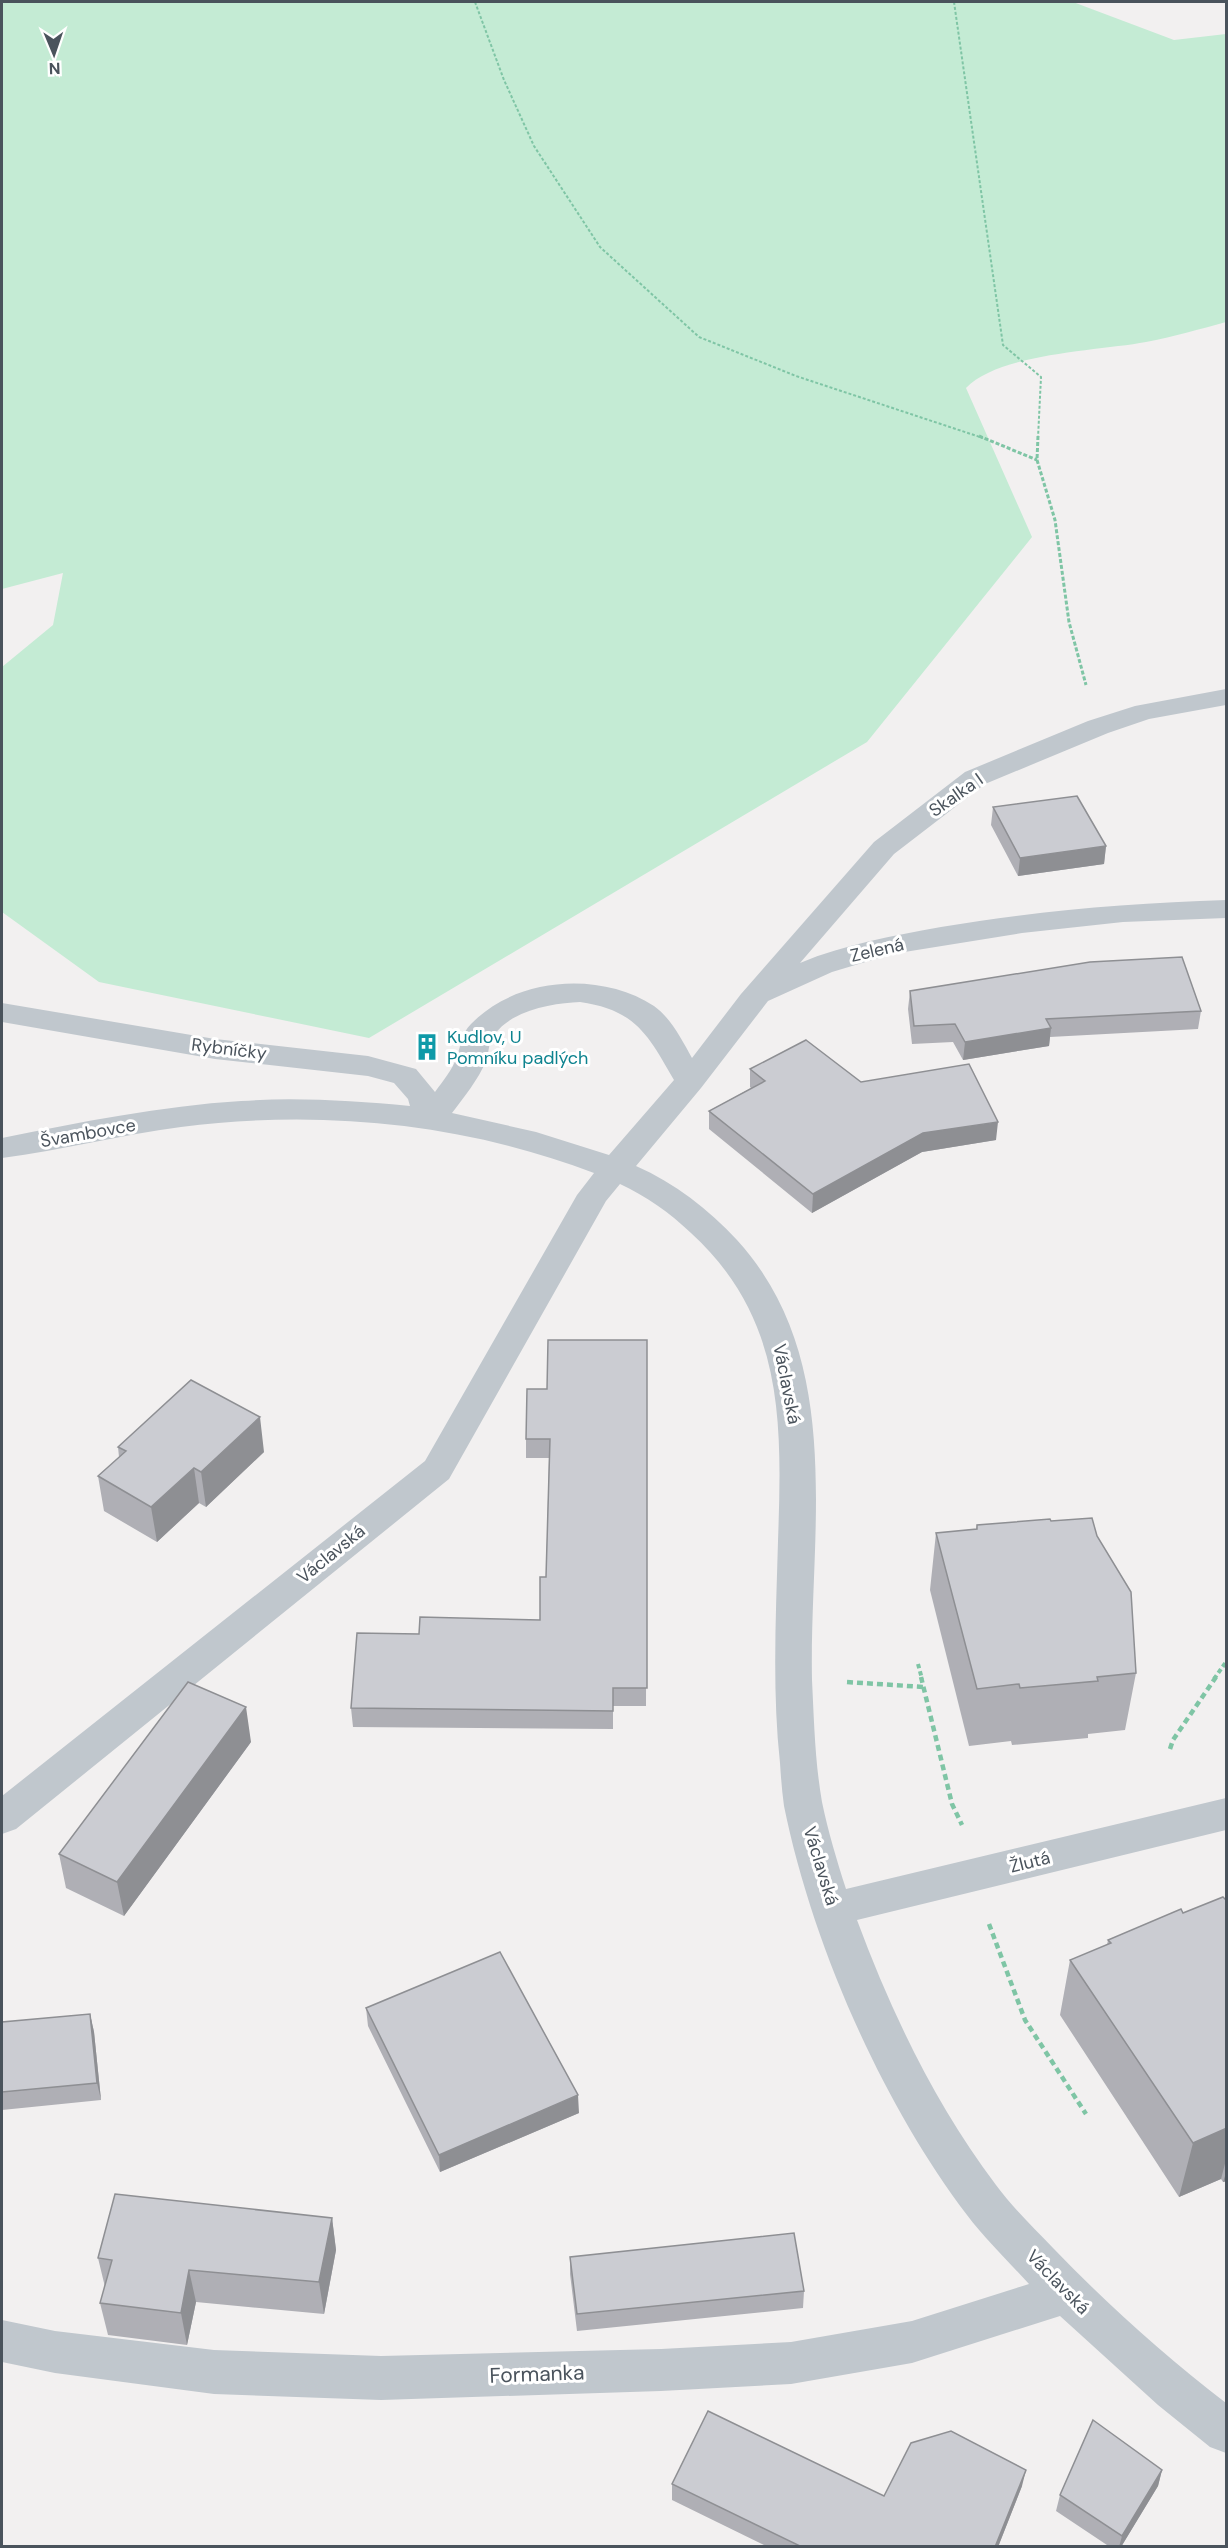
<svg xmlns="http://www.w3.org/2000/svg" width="1228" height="2548" font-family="'DM Sans',sans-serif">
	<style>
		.green { fill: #c4ebd4 }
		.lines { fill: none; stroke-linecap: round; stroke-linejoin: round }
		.path-far3 { stroke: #7fc5a5; stroke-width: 2; stroke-dasharray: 3 2; stroke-linecap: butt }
		.path-far2 { stroke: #7fc5a5; stroke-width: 3; stroke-dasharray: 4 2; stroke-linecap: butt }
		.path-far1 { stroke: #7fc5a5; stroke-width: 4; stroke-dasharray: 4.5 3; stroke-linecap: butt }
		.path { stroke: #7fc5a5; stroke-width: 4.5; stroke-dasharray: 6 4; stroke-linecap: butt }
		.minor { fill: #c0c7cd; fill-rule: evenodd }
		.wall { fill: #afafb5 }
		.shaded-wall { fill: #8e8f93 }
		.building { fill: #cbccd2; stroke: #8e8f93; stroke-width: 1.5 }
		.labels { text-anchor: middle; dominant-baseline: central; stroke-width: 6; stroke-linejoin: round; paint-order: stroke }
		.street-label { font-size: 18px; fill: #4a535c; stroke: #fff }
		.culture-label { font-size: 18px; fill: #0d838f; stroke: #fff; text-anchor: start }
		.near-street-label { font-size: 21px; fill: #4a535c; stroke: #fff }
	</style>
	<rect width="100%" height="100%" fill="#f2f0f0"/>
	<path class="green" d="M 2,2 L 1073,2 L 1174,40 L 1226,34 L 1226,322 C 1200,329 1173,337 1146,342 C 1098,351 999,353 966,388 L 1032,537 L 867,742 L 369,1038 L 99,982 L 2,912 L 2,667 L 53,625 L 63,573 L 2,589 Z"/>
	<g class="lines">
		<path class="path-far3" d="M 475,2 L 504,80 L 534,146 L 600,247 L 699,337 L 796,376 L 983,438
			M 954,2 L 1003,345 L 1041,377 L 1038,438"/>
		<path class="path-far2" d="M 979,436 L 1037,460
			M 1038,436 L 1037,460 L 1055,520 L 1069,622 L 1086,685"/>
		<path class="path-far1" d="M 918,1664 L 922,1679
			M 1214,1679 L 1226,1662"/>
		<path class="path" d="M 921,1677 L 952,1804 L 962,1825
			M 847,1682 L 924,1687
			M 1170,1749 L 1173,1740 L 1216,1677
			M 989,1924 L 1025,2020 L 1086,2114"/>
		<path class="minor" d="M 1226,689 L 1226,705 L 1149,719 L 1108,733 L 985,784 L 894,854 L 800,963 C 845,944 893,936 941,927 C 1035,911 1130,903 1226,900 L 1226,918 L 1123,922 L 1022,933 L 892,954 L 832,972 L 768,1001 L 701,1088 L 636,1166 C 675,1183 708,1209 737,1240 C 847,1361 809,1532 812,1680 C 814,1720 815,1762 822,1802 C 828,1831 837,1861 846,1889 L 1226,1798 L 1226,1830 L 857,1920 C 892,2014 935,2104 996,2185 C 1013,2208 1034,2228 1054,2249 C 1108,2305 1165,2356 1226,2403 L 1226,2453 L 1210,2447 L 1158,2405 L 1060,2316 L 912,2363 L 791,2384 L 661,2391 L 381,2400 L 214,2394 L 55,2373 L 2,2362 L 2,2320 L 55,2331 L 214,2350 L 381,2356 L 661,2349 L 791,2342 L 912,2321 L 1029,2284 C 1008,2261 986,2240 967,2215 C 882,2103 812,1944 784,1806 C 782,1792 781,1778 780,1763 C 772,1689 776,1615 778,1541 C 782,1424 785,1319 691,1233 C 670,1213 646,1196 620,1184 L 606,1201 L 449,1479 L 16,1829 L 2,1834 L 2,1796 L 425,1461 L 577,1195 L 594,1173 C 464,1123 319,1109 181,1127 C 121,1135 62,1150 2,1158 L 2,1138 C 81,1122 161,1106 241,1101 C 298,1097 354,1101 410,1106 L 408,1099 L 394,1083 L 368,1076 L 215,1059 L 2,1022 L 2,1003 L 215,1039 L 368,1056 L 416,1069 L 435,1092 C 443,1081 452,1070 457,1057 C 461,1045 461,1034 471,1024 C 516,977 600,971 654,1006 C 671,1018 682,1040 692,1058 L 741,994 L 874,842 L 965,772 L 1088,721 L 1135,706 ZM 580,1002 C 636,1010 648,1035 674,1080 L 609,1155 L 536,1132 L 452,1113 C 464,1097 478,1080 486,1061 C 489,1054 488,1045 492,1039 C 506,1011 553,1003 580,1002 Z"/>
	</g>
	<path class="wall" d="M 993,807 L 1106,846 L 1104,864 L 1018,876 L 991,825 Z
		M 910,991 L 1201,1011 L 1198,1029 L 1050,1037 L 1049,1046 L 963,1060 L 953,1042 L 912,1044 L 908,1009 Z
		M 750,1069 L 861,1082 L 996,1140 L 922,1152 L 812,1213 L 709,1129 L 709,1111 L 751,1088 L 750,1087 Z
		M 647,1340 L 646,1706 L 613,1706 L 613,1729 L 353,1727 L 351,1708 L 419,1634 L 540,1620 L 546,1577 L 549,1458 L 526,1458 L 526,1439 L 547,1389 Z
		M 118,1447 L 264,1452 L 206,1507 L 199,1503 L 157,1542 L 104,1511 L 98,1476 L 119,1457 Z
		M 1051,1521 L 1136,1673 L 1125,1730 L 1088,1734 L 1088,1738 L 1012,1745 L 1011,1741 L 969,1746 L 930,1590 L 936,1533 L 976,1529 L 977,1525 Z
		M 251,1742 L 124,1916 L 66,1888 L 59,1854 Z
		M 1227,1901 L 1227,2181 L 1223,2182 L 1221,2179 L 1179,2197 L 1060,2015 L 1070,1960 L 1107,1945 L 1108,1940 L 1183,1913 Z
		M 366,2008 L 579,2113 L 440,2172 L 368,2026 Z
		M 90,2014 L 94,2032 L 101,2100 L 2,2110 L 2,2022 Z
		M 332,2218 L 336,2250 L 324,2314 L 196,2302 L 187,2345 L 108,2335 L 100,2303 L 105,2287 L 98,2258 Z
		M 570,2257 L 804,2291 L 803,2308 L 577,2331 L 570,2274 Z
		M 1162,2470 L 1158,2486 L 1121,2547 L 1110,2547 L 1056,2511 L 1060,2495 Z
		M 672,2484 L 884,2496 L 1022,2486 L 998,2547 L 768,2547 L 672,2500 Z"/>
	<path class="shaded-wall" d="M 1106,846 L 1104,864 L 1018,876 L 1020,858 Z
		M 1051,1028 L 1049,1046 L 963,1060 L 965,1042 Z
		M 998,1122 L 996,1140 L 922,1152 L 812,1213 L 813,1194 L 923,1133 Z
		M 260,1417 L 264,1452 L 206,1507 L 201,1472 Z
		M 194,1468 L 199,1503 L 157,1542 L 151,1507 Z
		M 246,1707 L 251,1742 L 124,1916 L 117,1882 Z
		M 90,2014 L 94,2032 L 101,2100 L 97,2083 Z
		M 578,2095 L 579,2113 L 440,2172 L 439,2155 Z
		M 1227,2128 L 1227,2156 L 1221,2179 L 1179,2197 L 1193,2143 Z
		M 1227,2170 L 1227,2181 L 1223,2182 Z
		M 332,2218 L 336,2250 L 324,2314 L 319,2282 Z
		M 189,2270 L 196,2302 L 187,2345 L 181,2313 Z
		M 1026,2470 L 1022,2486 L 998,2547 L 995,2547 Z
		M 1162,2470 L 1158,2486 L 1121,2547 L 1119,2547 L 1122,2536 Z"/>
	<path class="building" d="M 1077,796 L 1106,846 L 1020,858 L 993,807 Z
		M 1182,957 L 1201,1011 L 1046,1019 L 1051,1028 L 965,1042 L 955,1024 L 914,1026 L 910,991 L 1090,962 Z
		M 806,1040 L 861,1082 L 969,1064 L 998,1122 L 923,1133 L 813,1194 L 709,1111 L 765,1081 L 750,1069 Z
		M 548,1340 L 647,1340 L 647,1688 L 613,1688 L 613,1711 L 351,1708 L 357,1633 L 419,1634 L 420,1617 L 540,1620 L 540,1577 L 546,1577 L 550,1439 L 526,1439 L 527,1389 L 547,1389 Z
		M 191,1380 L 260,1417 L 201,1472 L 194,1468 L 151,1507 L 98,1476 L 126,1451 L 118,1447 Z
		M 1092,1518 L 1097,1536 L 1131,1592 L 1136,1673 L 1097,1677 L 1098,1681 L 1020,1688 L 1019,1684 L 977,1689 L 936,1533 L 977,1529 L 977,1525 L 1050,1519 L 1051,1521 Z
		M 188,1682 L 246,1707 L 117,1882 L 59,1854 Z
		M 1223,1897 L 1227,1901 L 1227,2128 L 1193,2143 L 1070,1960 L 1111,1943 L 1108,1940 L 1181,1909 L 1183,1913 Z
		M 500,1952 L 578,2095 L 439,2155 L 366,2008 Z
		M 90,2014 L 97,2083 L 2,2092 L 2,2022 Z
		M 115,2194 L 332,2218 L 319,2282 L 189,2270 L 181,2313 L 100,2303 L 112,2260 L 98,2258 Z
		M 794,2233 L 804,2291 L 577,2314 L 570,2257 Z
		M 708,2411 L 884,2496 L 911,2443 L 951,2431 L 1026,2470 L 995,2547 L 802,2547 L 672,2484 Z
		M 1093,2420 L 1162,2470 L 1122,2536 L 1060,2495 Z"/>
	<defs>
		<symbol id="building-bare" viewBox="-9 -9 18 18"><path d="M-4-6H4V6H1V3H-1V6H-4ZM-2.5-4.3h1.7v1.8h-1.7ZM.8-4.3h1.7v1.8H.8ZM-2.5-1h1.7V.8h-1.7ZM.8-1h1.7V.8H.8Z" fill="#0f9aa8" stroke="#fff" stroke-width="2.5" paint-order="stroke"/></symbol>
	</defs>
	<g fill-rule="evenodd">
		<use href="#building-bare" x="408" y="1028" width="38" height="38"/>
	</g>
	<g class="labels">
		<g class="street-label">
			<text transform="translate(956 795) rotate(-35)">Skalka I</text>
			<text transform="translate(877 950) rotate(-13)">Zelená</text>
			<text transform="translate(229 1049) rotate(7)">Rybníčky</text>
			<text transform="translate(88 1133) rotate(-10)">Švambovce</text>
			<text transform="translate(787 1384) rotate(79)">Václavská</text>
			<text transform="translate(331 1554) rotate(-39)">Václavská</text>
			<text transform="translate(1030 1862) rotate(-14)">Žlutá</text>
			<text transform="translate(821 1866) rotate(73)">Václavská</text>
			<text transform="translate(1058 2282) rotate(46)">Václavská</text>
		</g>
		<g class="culture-label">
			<text x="447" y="1037">Kudlov, U<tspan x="447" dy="21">Pomníku padlých</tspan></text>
		</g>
		<g class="near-street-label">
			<text transform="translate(537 2374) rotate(-2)">Formanka</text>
		</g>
	</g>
	<rect width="1228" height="2548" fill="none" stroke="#4a535c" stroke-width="6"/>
	<g transform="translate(54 54) rotate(178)" stroke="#ffffff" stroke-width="4.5" paint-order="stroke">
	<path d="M0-4.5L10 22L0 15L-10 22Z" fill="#4a535c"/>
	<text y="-9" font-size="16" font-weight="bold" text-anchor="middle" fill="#4a535c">N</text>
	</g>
</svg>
